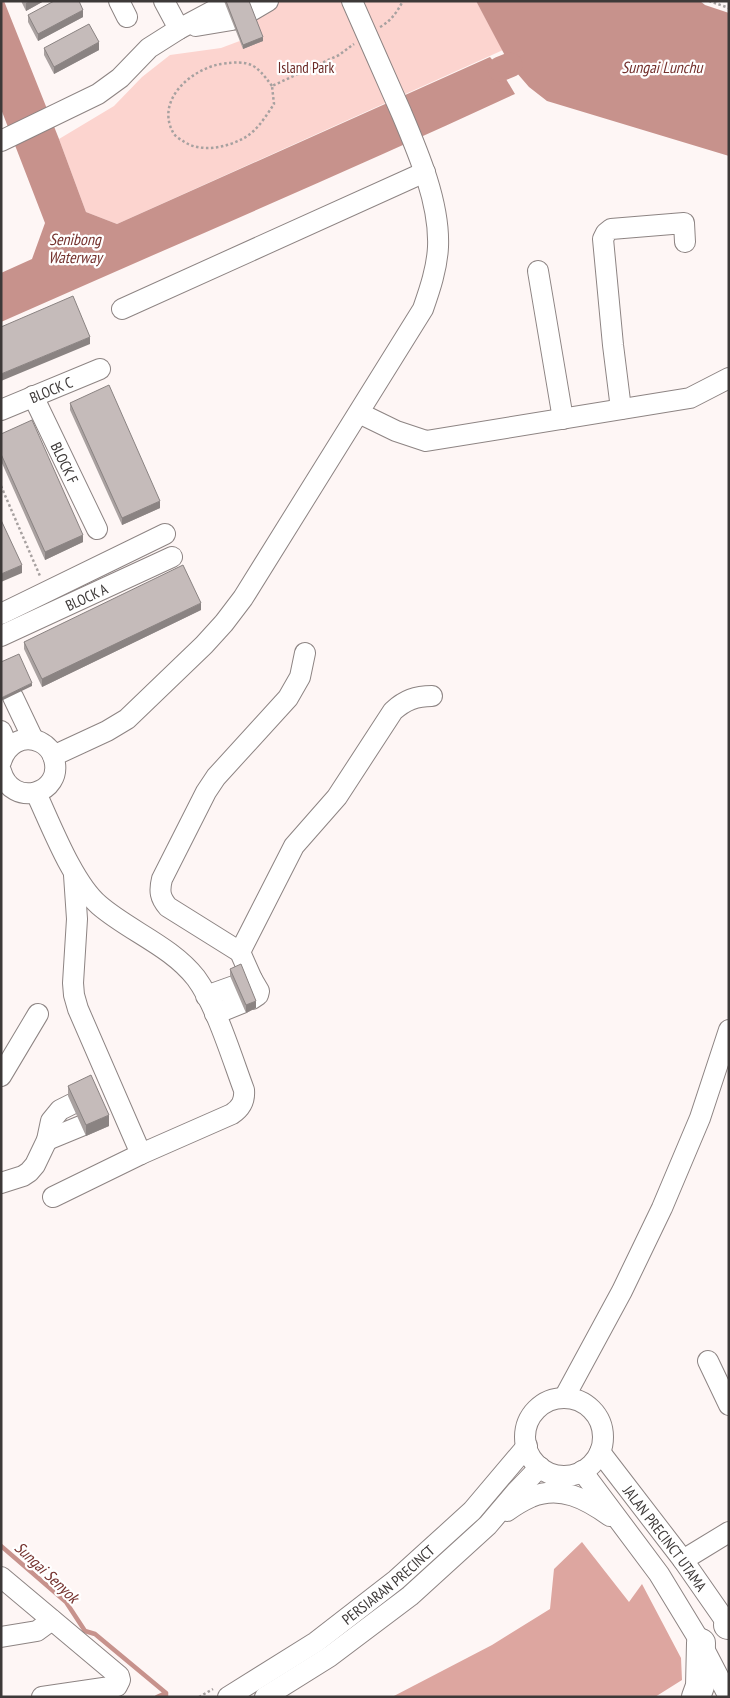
<svg xmlns="http://www.w3.org/2000/svg" width="730" height="1698" font-family="'PT Sans Narrow',sans-serif">
	<style>
		.green { fill: #fcd4cf }
		.forest { fill: #dda6a0 }
		.water { fill: #c7928c }
		.lines { fill: none; stroke-linecap: round; stroke-linejoin: round }
		.stream { stroke: #c7928c; stroke-width: 4.5 }
		.river { stroke: #c7928c; stroke-width: 25 }
		.minor-casing { stroke: #8d8483; stroke-width: 22 }
		.highway-casing { stroke: #8d8483; stroke-width: 30 }
		.path { stroke: #a7a1a0; stroke-width: 2.5; stroke-dasharray: 2.5 2.5; stroke-linecap: butt }
		.minor { stroke: #fff; stroke-width: 20 }
		.highway { stroke: #fff; stroke-width: 28 }
		.wall { fill: #a9a1a0 }
		.shaded-wall { fill: #8a8382 }
		.building { fill: #c5bbba; stroke: #8a8382 }
		.labels { text-anchor: middle; dominant-baseline: central; stroke-width: 4.5; stroke-linejoin: round; paint-order: stroke }
		.park-label { font-size: 15px; fill: #6c2a26; stroke: #fff }
		.street-label { font-size: 15px; fill: #3d3938; stroke: #fff }
		.water-label { font-size: 16px; font-style: italic; fill: #74312d; stroke: #fff }
	</style>
	<rect width="100%" height="100%" fill="#fef6f5"/>
	<path class="green" d="M 227,1 L 476,1 L 503,50 L 117,224 L 86,212 L 59,139 L 114,106 L 142,77 L 170,55 L 221,48 L 245,39 Z"/>
	<path class="forest" d="M 582,1542 L 629,1602 L 642,1584 L 681,1658 L 682,1680 L 655,1697 L 392,1697 L 492,1645 L 550,1609 L 554,1569 Z"/>
	<path class="water" d="M 1,1 L 4,1 L 59,139 L 86,212 L 117,224 L 490,57 L 500,69 L 515,94 C 345,173 172,246 1,322 L 1,273 L 32,259 L 45,223 L 1,109 Z
		M 476,1 L 700,1 L 705,5 L 729,13 L 729,156 L 547,101 L 529,87 L 510,65 Z"/>
	<g class="lines">
		<path class="stream" d="M 1,1546 L 66,1602 L 85,1631 L 95,1634 L 166,1693 L 166,1697
			M 157,1697 L 166,1693"/>
		<path class="river" d="M 500,69 L 510,65"/>
		<defs>
			<g id="minor">
				<path d="M 119,1 L 127,17"/>
				<path d="M 164,1 L 179,29"/>
				<path d="M 251,11 L 268,1"/>
				<path d="M 196,26 L 232,20"/>
				<path d="M 1,141 L 98,94 L 120,78 L 149,48 L 179,29 L 226,4"/>
				<path d="M 538,271 L 563,419"/>
				<path d="M 122,309 L 425,172"/>
				<path id="s1" d="M 33,396 L 97,529"/>
				<path d="M 621,409 L 613,345 L 603,239 L 606,233 L 611,229 L 684,223 L 685,242"/>
				<path id="s2" d="M 1,410 L 100,369"/>
				<path d="M 359,413 L 396,431 L 426,441 L 690,398 L 729,378"/>
				<path d="M 1,614 L 165,534"/>
				<path id="s3" d="M 1,636 L 172,557"/>
				<path d="M 13,697 L 33,739"/>
				<path d="M 1,731 L 8,747"/>
				<path d="M 53,756 L 107,731 L 127,719 L 204,645 L 224,623 L 243,598 L 423,309 C 430,289 437,268 438,247 C 440,203 418,152 401,112 C 385,75 368,38 352,1"/>
				<path d="M 1,762 C 6,745 22,734 40,742 C 46,745 52,751 54,759 C 64,794 12,809 1,771"/>
				<path d="M 36,793 C 51,825 73,883 99,905 C 129,931 171,946 196,978 C 216,1005 232,1058 244,1090 C 245,1101 241,1108 232,1114 L 141,1154 L 53,1197"/>
				<path d="M 74,875 L 77,919 L 73,983 L 74,995 L 78,1009 L 141,1154"/>
				<path d="M 240,952 L 294,846 L 337,797 L 393,711 C 405,700 416,696 432,696"/>
				<path d="M 252,979 L 240,952 L 168,907 C 160,898 159,891 162,879 L 206,792 L 216,777 L 288,698 L 300,677 L 305,653"/>
				<path d="M 245,982 L 252,979 L 259,991 L 258,995 L 252,999"/>
				<path d="M 206,996 L 234,986"/>
				<path d="M 215,1014 L 242,1003"/>
				<path d="M 1,1076 L 38,1014"/>
				<path d="M 47,1140 L 81,1126"/>
				<path d="M 1,1183 L 23,1176 L 29,1172 L 35,1165 L 47,1140 L 51,1121 L 60,1110 L 72,1104"/>
				<path d="M 708,1361 L 729,1405"/>
				<path d="M 564,1398 L 622,1291 L 662,1208 L 700,1118 L 729,1030"/>
				<circle cx="564" cy="1437" r="39"/>
				<path id="s4" d="M 600,1452 L 683,1560 L 729,1626"/>
				<path d="M 582,1471 L 659,1574 L 701,1643 L 729,1697"/>
				<path d="M 507,1511 C 514,1506 522,1501 531,1497 C 561,1485 586,1499 610,1516"/>
				<path d="M 683,1560 L 729,1532"/>
				<path d="M 1,1577 L 119,1676 L 120,1680 L 117,1686 L 42,1697"/>
				<path d="M 1,1637 L 37,1631 L 52,1620"/>
				<path id="s5" d="M 228,1697 L 316,1642 L 396,1580 L 472,1511 L 527,1446"/>
				<path d="M 265,1697 L 329,1657 L 410,1596 L 488,1525 L 516,1492 L 540,1467"/>
			</g>
			<path id="highway" d="M 728,1625 L 729,1625
				M 696,1697 L 700,1686 L 701,1643"/>
		</defs>
		<use href="#minor" class="minor-casing"/>
		<use href="#highway" class="highway-casing"/>
		<path class="path" d="M 709,1 L 729,8
			M 380,27 C 391,21 397,12 403,1
			M 272,86 C 255,63 250,60 221,64 C 191,69 154,101 174,134 C 176,137 180,139 183,141 C 200,153 226,148 244,138 C 257,131 266,116 274,104 L 272,86 L 339,55 L 354,44
			M 1,486 L 40,576
			M 199,1697 L 213,1689"/>
		<use href="#minor" class="minor"/>
		<use href="#highway" class="highway"/>
	</g>
	<path class="wall" d="M 21,1 L 44,1 L 26,11 Z
		M 224,1 L 249,1 L 263,41 L 243,49 Z
		M 28,15 L 83,17 L 38,41 L 28,22 Z
		M 44,48 L 99,50 L 54,74 L 44,55 Z
		M 70,403 L 160,508 L 122,525 L 70,410 Z
		M 1,434 L 83,542 L 45,560 L 1,461 Z
		M 201,610 L 42,687 L 24,649 L 24,642 Z
		M 230,969 L 256,1008 L 246,1013 L 230,976 Z
		M 68,1086 L 109,1126 L 86,1136 L 68,1096 Z"/>
	<path class="shaded-wall" d="M 30,1 L 44,1 L 26,11 L 26,3 Z
		M 83,10 L 83,17 L 38,41 L 38,34 Z
		M 263,37 L 263,41 L 243,49 L 243,45 Z
		M 99,42 L 99,50 L 54,74 L 54,67 Z
		M 90,337 L 90,344 L 1,381 L 1,374 Z
		M 160,501 L 160,508 L 122,525 L 122,518 Z
		M 83,535 L 83,542 L 45,560 L 45,552 Z
		M 22,565 L 22,573 L 1,582 L 1,574 Z
		M 201,603 L 201,610 L 42,687 L 42,679 Z
		M 32,683 L 32,686 L 1,701 L 1,698 Z
		M 256,1001 L 256,1008 L 246,1013 L 246,1005 Z
		M 109,1115 L 109,1126 L 86,1136 L 86,1125 Z"/>
	<path class="building" d="M 54,1 L 79,1 L 83,10 L 38,34 L 28,15 Z
		M 226,1 L 249,1 L 263,37 L 243,45 Z
		M 89,24 L 99,42 L 54,67 L 44,48 Z
		M 73,296 L 90,337 L 1,374 L 1,327 Z
		M 109,385 L 160,501 L 122,518 L 70,403 Z
		M 32,420 L 83,535 L 45,552 L 1,454 L 1,434 Z
		M 1,520 L 22,565 L 1,574 Z
		M 183,565 L 201,603 L 42,679 L 24,642 Z
		M 19,654 L 32,683 L 1,698 L 1,662 Z
		M 241,964 L 256,1001 L 246,1005 L 230,969 Z
		M 91,1075 L 109,1115 L 86,1125 L 68,1086 Z"/>
	<g class="labels">
		<g class="park-label">
			<text x="306" y="67">Island Park</text>
		</g>
		<g class="street-label">
			<text stroke="none"><textPath href="#s2" startOffset="54">BLOCK C</textPath></text>
			<text stroke="none"><textPath href="#s1" startOffset="74">BLOCK F</textPath></text>
			<text stroke="none"><textPath href="#s3" startOffset="94">BLOCK A</textPath></text>
			<text stroke="none"><textPath href="#s4" startOffset="108">JALAN PRECINCT UTAMA</textPath></text>
			<text stroke="none"><textPath href="#s5" startOffset="196">PERSIARAN PRECINCT</textPath></text>
		</g>
		<g class="water-label">
			<text x="662" y="67">Sungai Lunchu</text>
			<text x="75" y="239">Senibong<tspan x="75" dy="18">Waterway</tspan></text>
			<text transform="translate(47 1572) rotate(43)">Sungai Senyok</text>
		</g>
	</g>
	<rect width="730" height="1698" fill="none" stroke="#3d3938" stroke-width="5"/>
</svg>
